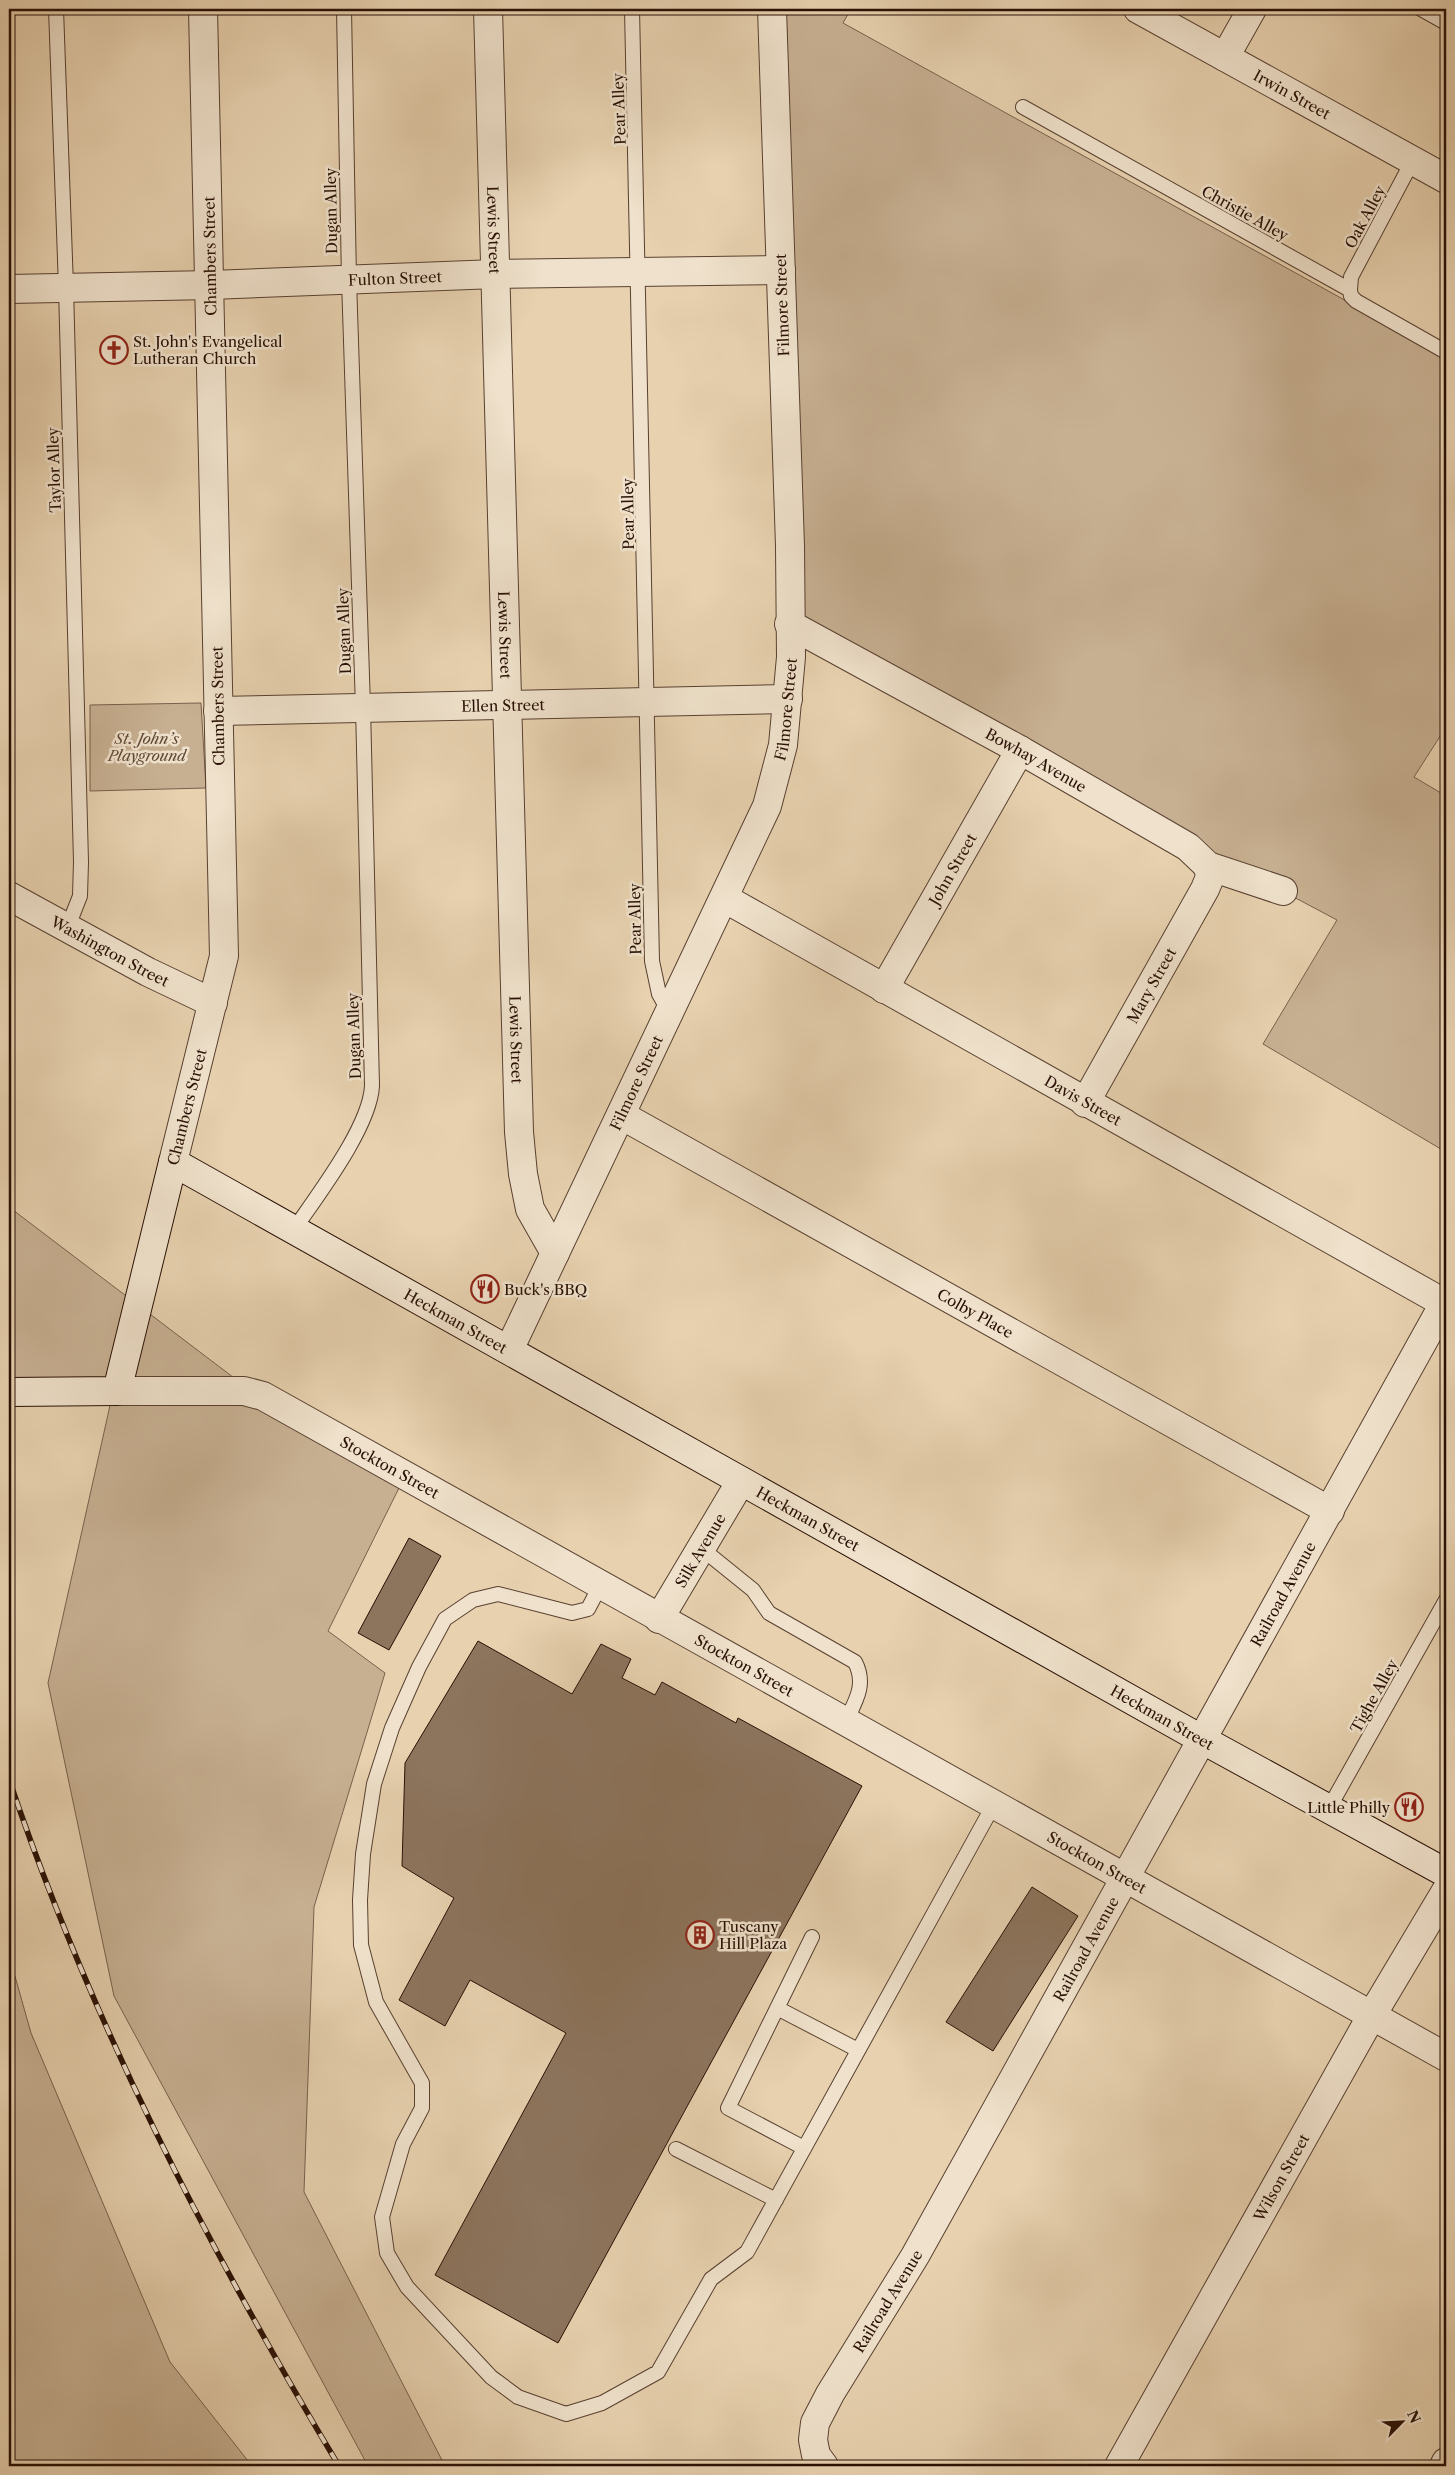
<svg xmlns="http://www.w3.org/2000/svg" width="1455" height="2475" font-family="'Libre Caslon Text',serif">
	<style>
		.green { fill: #c7b092; stroke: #78604c }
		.building { fill: #8c745d; stroke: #291005 }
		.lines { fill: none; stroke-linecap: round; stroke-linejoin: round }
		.lane-casing { stroke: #584030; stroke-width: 16 }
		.street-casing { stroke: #584030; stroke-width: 30 }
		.secondary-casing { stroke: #291005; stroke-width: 30 }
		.lane { stroke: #efe1cb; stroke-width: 14 }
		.street { stroke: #efe1cb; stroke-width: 28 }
		.secondary { stroke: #efe1cb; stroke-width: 28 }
		.rail-casing { stroke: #291005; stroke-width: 5.5 }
		.rail { stroke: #efe1cb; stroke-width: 4; stroke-dasharray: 11; stroke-linecap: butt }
		.labels { text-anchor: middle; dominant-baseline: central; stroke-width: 5; stroke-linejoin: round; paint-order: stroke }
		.street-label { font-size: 15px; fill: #291005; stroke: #efe1cb }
		.poi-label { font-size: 15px; fill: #291005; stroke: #efe1cb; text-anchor: start }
		.park-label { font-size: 15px; font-style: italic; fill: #604836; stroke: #efe1cb }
	</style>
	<rect width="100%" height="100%" fill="#e7d1af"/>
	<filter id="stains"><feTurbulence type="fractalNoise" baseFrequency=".004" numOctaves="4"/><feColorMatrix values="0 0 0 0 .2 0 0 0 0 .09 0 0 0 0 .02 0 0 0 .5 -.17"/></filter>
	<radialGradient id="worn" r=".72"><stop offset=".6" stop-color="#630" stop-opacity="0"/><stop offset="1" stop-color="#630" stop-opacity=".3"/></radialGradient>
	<path class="green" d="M 774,9 L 851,9 L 843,23 L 1446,356 L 1446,727 L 1414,777 L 1446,796 L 1446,1152 L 1263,1044 L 1337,920 L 796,633 Z
		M 201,703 L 206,788 L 90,791 L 90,705 Z
		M 9,1207 L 246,1387 L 400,1486 L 328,1631 L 385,1673 L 314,1907 L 304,2192 L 445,2466 L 368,2466 L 114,1996 L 48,1683 L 113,1392 L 9,1394 Z
		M 9,1955 L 31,2033 L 170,2362 L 252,2466 L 9,2466 Z"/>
	<path class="building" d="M 409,1538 L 441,1556 L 389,1650 L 358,1633 Z
		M 478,1641 L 572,1694 L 601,1644 L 631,1659 L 622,1678 L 655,1695 L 662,1682 L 736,1723 L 738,1718 L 862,1786 L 558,2343 L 435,2275 L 566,2033 L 470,1980 L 445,2026 L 399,2000 L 454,1898 L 402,1866 L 405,1763 Z
		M 1032,1887 L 1078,1916 L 993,2051 L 946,2022 Z"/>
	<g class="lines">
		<defs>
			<path id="lane" d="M 56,9 L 66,287 L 81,862 L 80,896 L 67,929
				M 632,9 L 652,961 L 659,994 L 670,1014
				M 1421,9 L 1446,23
				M 1023,107 L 1350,290 L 1351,296 L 1356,301 L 1446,352
				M 1350,290 L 1351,277 L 1413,160
				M 293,1231 C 317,1196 370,1127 372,1086 L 363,707 L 349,280 L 344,9
				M 701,1548 L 753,1590 L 769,1613 L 855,1662 C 867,1685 855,1702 845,1723
				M 600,1586 L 588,1609 L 572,1613 L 498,1594 L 473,1600 L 445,1619 L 419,1667 L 392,1728 L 374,1784 L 363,1854 L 360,1900 L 361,1945 L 376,2002 L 422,2083 L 422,2108 L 403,2144 L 382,2217 L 387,2253 L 407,2287 L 491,2377 L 518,2397 L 566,2414 L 602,2403 L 658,2372 L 711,2279 L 747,2252 L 993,1806
				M 1329,1808 L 1446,1600
				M 777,2008 L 858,2050
				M 804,2148 L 728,2108 L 812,1937
				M 676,2149 L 776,2200"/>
			<g id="street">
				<path id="s1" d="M 488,9 L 519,1132 L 523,1174 L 530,1209 L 555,1253"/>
				<path id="s2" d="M 1138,9 L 1446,179"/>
				<path d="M 1225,57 L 1252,9"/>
				<path id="s3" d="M 9,289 L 211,285 L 496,274 L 781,270"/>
				<path id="s4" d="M 789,624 L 1020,750 L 1188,847 L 1208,866 L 1283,891"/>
				<path id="s5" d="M 218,711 L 788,699"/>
				<path id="s6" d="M 9,896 L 148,972 L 213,1003"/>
				<path id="s7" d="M 724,898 L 1444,1303"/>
				<path id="s8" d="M 884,989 L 1020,750"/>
				<path id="s9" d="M 1085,1103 L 1205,889 L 1210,877 L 1208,866"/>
				<path id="s10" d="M 621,1115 L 1330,1511"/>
				<path d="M 173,1162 L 224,956 L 203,9"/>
				<path id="s11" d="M 509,1350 L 767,806 L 783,745 L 791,657 L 790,546 L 772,9"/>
				<path id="s12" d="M 117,1391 L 244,1391 L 263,1396 L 1446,2057"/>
				<path id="s13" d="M 659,1619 L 741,1481"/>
				<path id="s14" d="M 824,2466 L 816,2455 L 813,2440 L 815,2423 L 830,2394 L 915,2256 L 1446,1300"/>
				<path id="s15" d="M 1119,2466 L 1372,2015 L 1446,1891"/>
				<path d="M 1444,2466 L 1446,2462"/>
			</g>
			<g id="secondary">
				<path id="s16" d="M 9,1392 L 117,1391 L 173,1162 L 1203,1740 L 1446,1873"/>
			</g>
		</defs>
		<use href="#lane" class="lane-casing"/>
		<use href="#street" class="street-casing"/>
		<use href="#secondary" class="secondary-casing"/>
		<use href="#lane" class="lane"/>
		<use href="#street" class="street"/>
		<use href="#secondary" class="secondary"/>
		<defs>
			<path id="rail" d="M 9,1779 C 90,2020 208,2248 339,2466"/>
		</defs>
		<use href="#rail" class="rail-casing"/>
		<use href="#rail" class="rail"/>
	</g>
	<defs>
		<symbol id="church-ring" viewBox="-11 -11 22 22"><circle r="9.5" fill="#efe1cb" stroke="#8f2418" stroke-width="1.5"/><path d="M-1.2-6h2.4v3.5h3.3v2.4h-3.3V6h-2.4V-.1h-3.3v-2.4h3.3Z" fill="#8f2418"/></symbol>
		<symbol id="restaurant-ring" viewBox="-11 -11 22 22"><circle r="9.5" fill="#efe1cb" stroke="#8f2418" stroke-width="1.5"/><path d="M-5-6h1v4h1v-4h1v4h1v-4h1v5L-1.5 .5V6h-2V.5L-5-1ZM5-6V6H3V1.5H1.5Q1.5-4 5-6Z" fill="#8f2418"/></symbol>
		<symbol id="building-ring" viewBox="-11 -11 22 22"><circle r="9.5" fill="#efe1cb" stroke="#8f2418" stroke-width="1.5"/><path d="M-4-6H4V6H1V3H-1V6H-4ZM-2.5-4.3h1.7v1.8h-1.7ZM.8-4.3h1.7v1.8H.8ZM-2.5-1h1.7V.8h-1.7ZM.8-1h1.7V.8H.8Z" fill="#8f2418"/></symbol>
	</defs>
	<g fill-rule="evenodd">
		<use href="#church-ring" x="98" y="334" width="32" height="32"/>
		<use href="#restaurant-ring" x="469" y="1273" width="32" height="32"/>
		<use href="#restaurant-ring" x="1393" y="1791" width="32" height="32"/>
		<use href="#building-ring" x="684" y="1919" width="32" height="32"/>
	</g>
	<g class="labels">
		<g class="street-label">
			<text stroke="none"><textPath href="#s2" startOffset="176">Irwin Street</textPath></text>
			<text transform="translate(619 109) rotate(-92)">Pear Alley</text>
			<text transform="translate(331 211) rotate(-91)">Dugan Alley</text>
			<text transform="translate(1245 213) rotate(29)">Christie Alley</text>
			<text transform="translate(1365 217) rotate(-62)">Oak Alley</text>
			<text stroke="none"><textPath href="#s1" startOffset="221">Lewis Street</textPath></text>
			<text transform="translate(210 256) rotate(-91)">Chambers Street</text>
			<text stroke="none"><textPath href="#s3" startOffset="386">Fulton Street</textPath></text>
			<text transform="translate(782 305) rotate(-92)">Filmore Street</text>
			<text transform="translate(54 470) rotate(-92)">Taylor Alley</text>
			<text transform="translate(628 514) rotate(-91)">Pear Alley</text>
			<text transform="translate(344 631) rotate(-92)">Dugan Alley</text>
			<text stroke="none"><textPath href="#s1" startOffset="626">Lewis Street</textPath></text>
			<text stroke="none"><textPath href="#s5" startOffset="285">Ellen Street</textPath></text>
			<text transform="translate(218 706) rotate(-91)">Chambers Street</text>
			<text stroke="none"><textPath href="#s11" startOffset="701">Filmore Street</textPath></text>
			<text stroke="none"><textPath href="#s4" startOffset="282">Bowhay Avenue</textPath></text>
			<text stroke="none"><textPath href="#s8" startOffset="138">John Street</textPath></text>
			<text transform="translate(635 919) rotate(-91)">Pear Alley</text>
			<text stroke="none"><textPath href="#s6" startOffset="115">Washington Street</textPath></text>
			<text stroke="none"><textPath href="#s9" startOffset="135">Mary Street</textPath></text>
			<text transform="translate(354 1036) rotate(-92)">Dugan Alley</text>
			<text stroke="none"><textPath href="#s1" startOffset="1031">Lewis Street</textPath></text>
			<text stroke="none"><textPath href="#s11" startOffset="296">Filmore Street</textPath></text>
			<text stroke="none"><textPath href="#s7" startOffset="412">Davis Street</textPath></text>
			<text transform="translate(187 1107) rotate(-76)">Chambers Street</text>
			<text stroke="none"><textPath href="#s10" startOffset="406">Colby Place</textPath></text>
			<text stroke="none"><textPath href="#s16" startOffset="668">Heckman Street</textPath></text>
			<text stroke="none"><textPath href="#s12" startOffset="292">Stockton Street</textPath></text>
			<text stroke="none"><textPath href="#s16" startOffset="1072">Heckman Street</textPath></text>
			<text stroke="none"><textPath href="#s13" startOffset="80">Silk Avenue</textPath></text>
			<text stroke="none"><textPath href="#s14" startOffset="998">Railroad Avenue</textPath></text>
			<text stroke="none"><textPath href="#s12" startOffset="698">Stockton Street</textPath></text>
			<text transform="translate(1374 1696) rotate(-61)">Tighe Alley</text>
			<text stroke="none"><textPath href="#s16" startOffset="1478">Heckman Street</textPath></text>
			<text stroke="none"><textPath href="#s12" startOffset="1102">Stockton Street</textPath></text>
			<text stroke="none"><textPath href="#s14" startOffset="592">Railroad Avenue</textPath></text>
			<text stroke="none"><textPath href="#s15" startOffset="331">Wilson Street</textPath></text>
			<text stroke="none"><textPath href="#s14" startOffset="188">Railroad Avenue</textPath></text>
		</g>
		<g class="poi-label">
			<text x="133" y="341">St. John's Evangelical<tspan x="133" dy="17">Lutheran Church</tspan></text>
			<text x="504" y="1289">Buck's BBQ</text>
			<text x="1390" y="1807" text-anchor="end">Little Philly</text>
			<text x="719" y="1926">Tuscany<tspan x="719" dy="17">Hill Plaza</tspan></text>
		</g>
		<g class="park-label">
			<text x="147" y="738">St. John’s<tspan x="147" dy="17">Playground</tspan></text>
		</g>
	</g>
	<rect width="1455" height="2475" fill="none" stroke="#e7d1af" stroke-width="30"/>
	<rect x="10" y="10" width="1435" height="2455" fill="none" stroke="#291005" stroke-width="2.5"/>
	<rect x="15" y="15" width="1425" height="2445" fill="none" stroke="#291005"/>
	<g transform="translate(1402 2422) rotate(66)" stroke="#efe1cb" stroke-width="4" paint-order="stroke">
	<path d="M0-4L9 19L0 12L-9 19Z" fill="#291005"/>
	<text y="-8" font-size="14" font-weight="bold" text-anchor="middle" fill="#291005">N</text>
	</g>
	<rect width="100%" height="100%" filter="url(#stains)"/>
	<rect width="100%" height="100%" fill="url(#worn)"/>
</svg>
